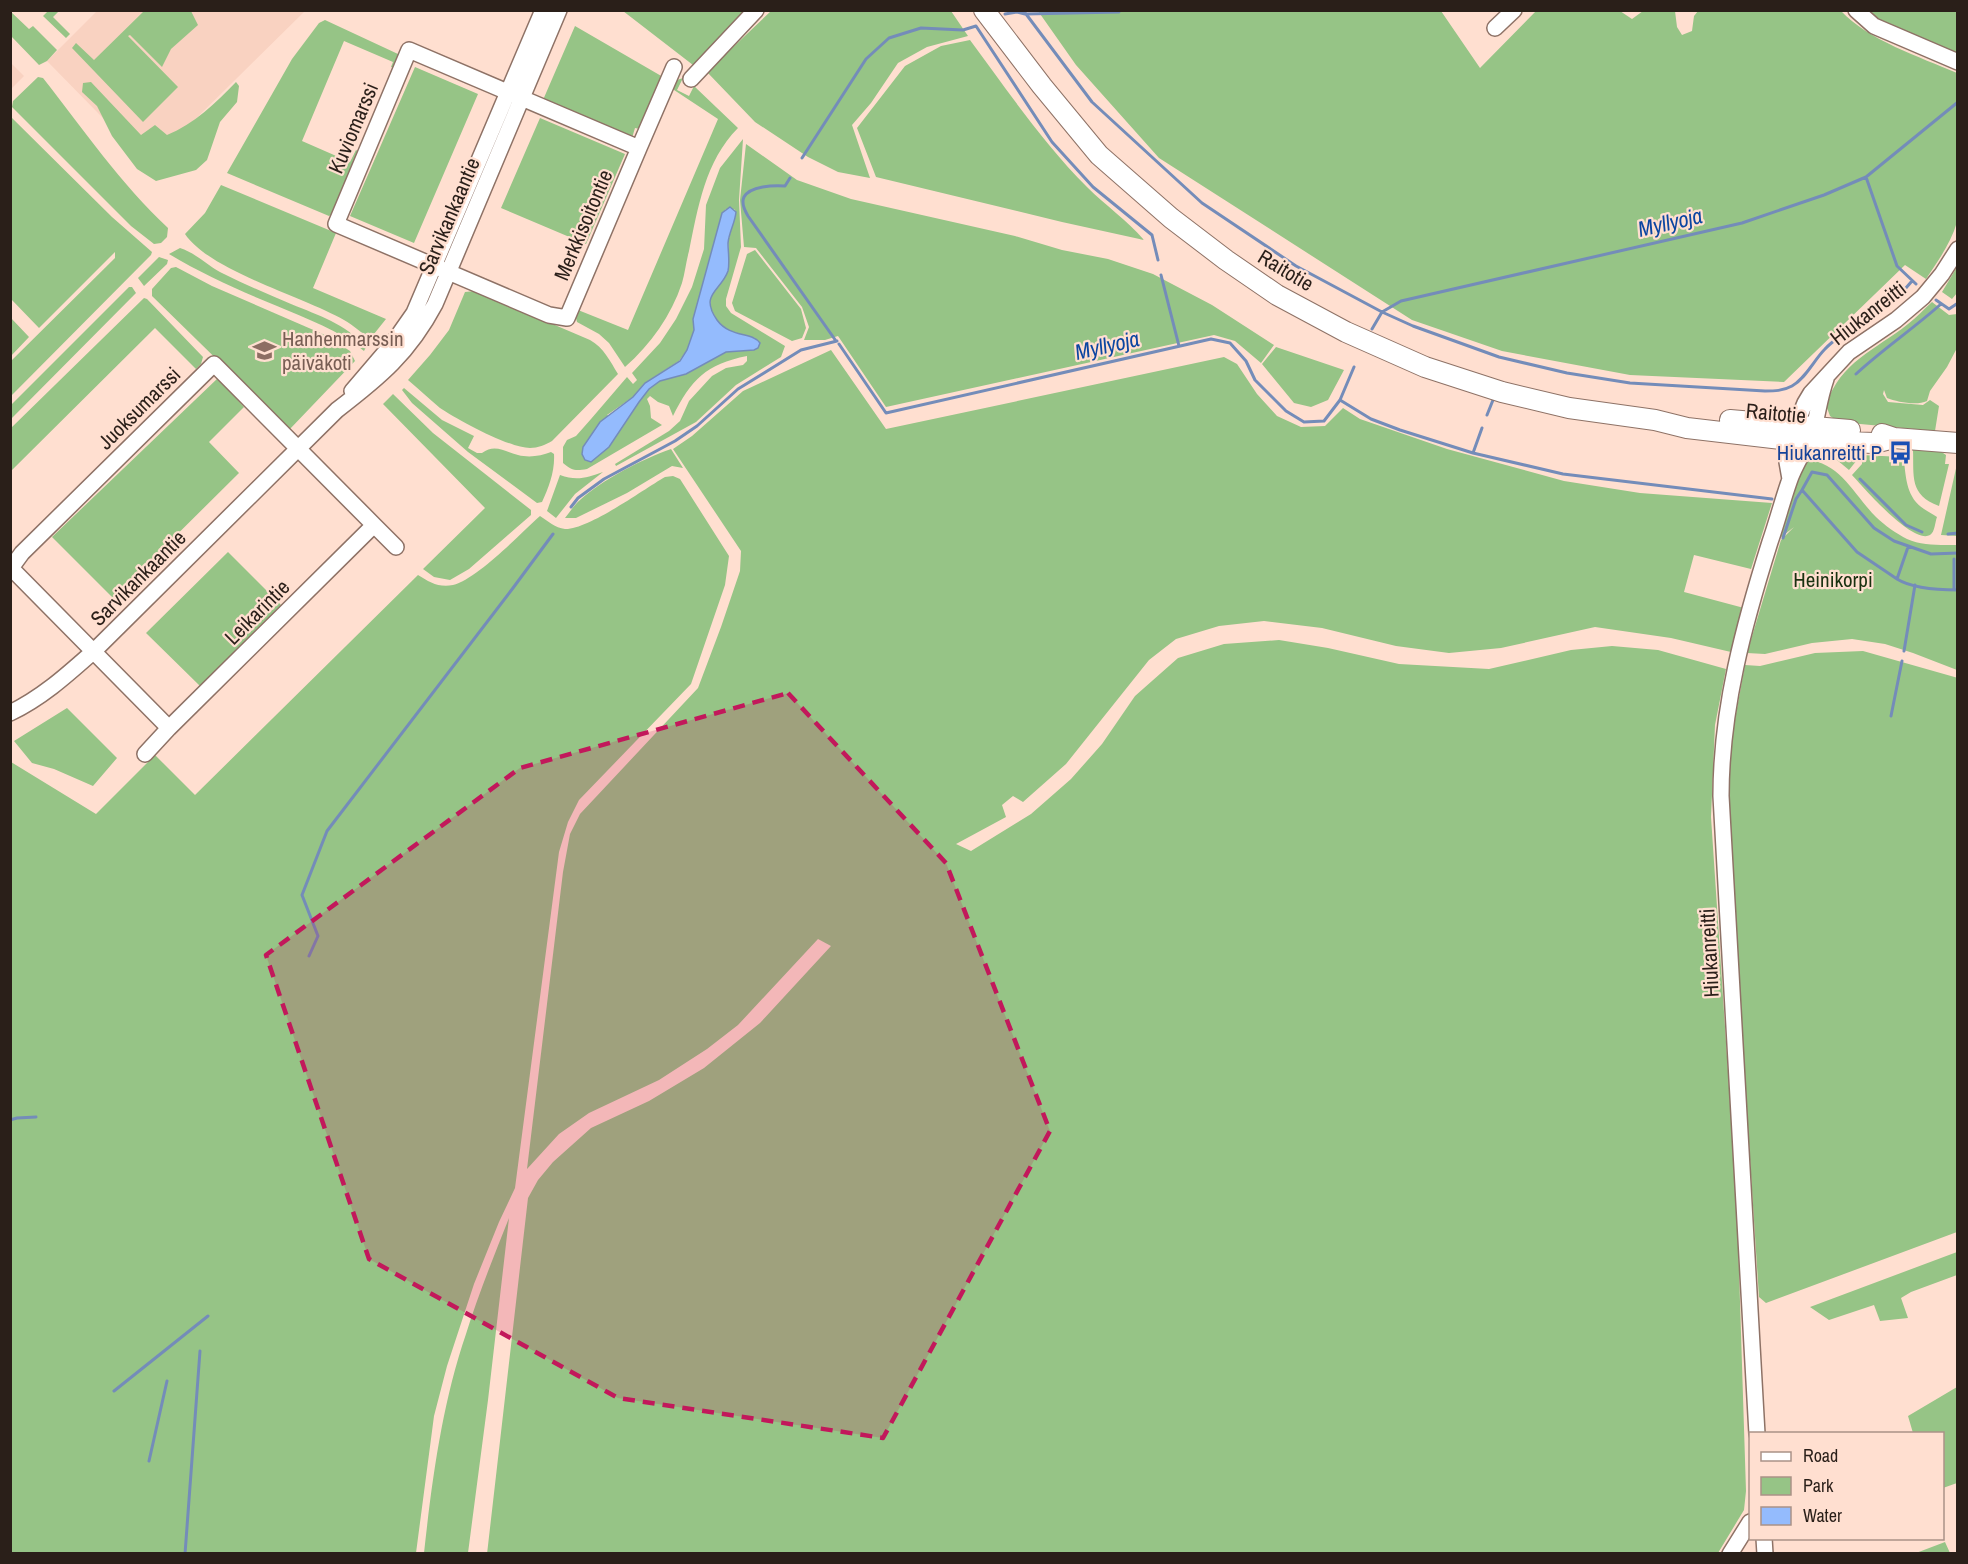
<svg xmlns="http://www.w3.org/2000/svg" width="1968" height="1564" font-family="'Archivo Narrow',sans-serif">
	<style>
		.built { fill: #f9d2c1 }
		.green { fill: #96c486; fill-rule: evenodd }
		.water { fill: #94bbfd; stroke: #748cb9; stroke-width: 1.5 }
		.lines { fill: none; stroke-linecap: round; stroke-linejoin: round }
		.stream { stroke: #748cb9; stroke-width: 3 }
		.minor-casing { stroke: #8e7266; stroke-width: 18 }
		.major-casing { stroke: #8e7266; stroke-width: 22 }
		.minor { stroke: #fff; stroke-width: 15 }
		.major { stroke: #fff; stroke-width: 20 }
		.marked { fill: #c2185b; fill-opacity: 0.2; stroke: #c2185b; stroke-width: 4.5; stroke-dasharray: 12 8; stroke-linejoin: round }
		.labels { text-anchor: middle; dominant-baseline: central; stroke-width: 4.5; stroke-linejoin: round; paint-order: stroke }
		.street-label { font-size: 21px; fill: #2a1f19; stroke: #ffdfd0 }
		.education-label { font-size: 21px; fill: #785e54; stroke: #ffdfd0; text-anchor: start }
		.transit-label { font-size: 21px; fill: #164399; stroke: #ffdfd0; text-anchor: end }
		.park-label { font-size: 21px; fill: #193110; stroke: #ffdfd0 }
		.water-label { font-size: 22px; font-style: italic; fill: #0b45a1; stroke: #ffdfd0 }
	</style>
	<rect width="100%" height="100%" fill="#ffdfd0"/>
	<path class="built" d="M 97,11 L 305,11 L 149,165 L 47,61 Z
		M 11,63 L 24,76 L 11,89 Z"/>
	<path class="green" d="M 10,11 L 29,29 L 33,26 L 57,50 L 47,61 L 39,65 L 11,36 Z
		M 48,11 L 59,11 L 53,17 L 70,34 L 66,38 L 43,16 Z
		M 144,11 L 191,11 L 198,25 L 171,49 L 162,67 L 130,35 L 128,36 L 178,87 L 143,122 L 72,48 L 76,43 L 94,60 Z
		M 623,11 L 754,11 L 695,70 L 693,65 Z
		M 771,11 L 951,11 L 968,36 L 927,47 L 898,63 L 871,103 L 852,125 L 870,178 L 838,172 L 808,157 L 755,122 L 707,72 Z
		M 1038,11 L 1441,11 L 1480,68 L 1536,11 L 1620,11 L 1632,19 L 1643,11 L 1675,11 L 1677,27 L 1682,35 L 1692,31 L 1694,16 L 1698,11 L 1841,11 C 1868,40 1920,57 1957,73 L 1957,222 C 1951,243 1938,261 1926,279 L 1905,265 L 1784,382 L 1630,375 L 1502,351 L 1412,320 L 1159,158 L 1076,65 Z
		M 1862,11 L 1957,11 L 1957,56 L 1877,21 Z
		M 325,20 L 398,54 L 400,62 L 396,69 L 391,67 L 393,62 L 344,41 L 302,141 L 350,162 L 356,150 L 361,153 L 337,211 L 329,216 L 227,173 L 292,59 L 319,23 Z
		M 575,26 L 663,77 L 640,129 L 635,128 L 632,138 L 543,100 Z
		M 970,40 C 1007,90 1043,143 1087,187 C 1106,206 1127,220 1144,240 L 1062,222 L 876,177 L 857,128 L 905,66 L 941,46 Z
		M 415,67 L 478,94 L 414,243 L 350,216 Z
		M 38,77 L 43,78 C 83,129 121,184 168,228 L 167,237 L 161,243 L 154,244 L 131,226 L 12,107 L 13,101 Z
		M 683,78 L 677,90 L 689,96 L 694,86 L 738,128 C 705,161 698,208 689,251 C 686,262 685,273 682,283 C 671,316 651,344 625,367 L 609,343 L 599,334 L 577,322 L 576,318 L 578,310 L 628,330 L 718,119 L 671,88 L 677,80 Z
		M 91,82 L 141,135 L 155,125 L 167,135 C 194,124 216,103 236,82 L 239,86 L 237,102 L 220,122 L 207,160 L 196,170 L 156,181 L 137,169 L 112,136 L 97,106 L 82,92 L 83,83 Z
		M 11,117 L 112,217 L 152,252 L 151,255 L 11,396 L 11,361 L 115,258 L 115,252 L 39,328 L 11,299 Z
		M 540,118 L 625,154 L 586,244 L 501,208 Z
		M 743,139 L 739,200 L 741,247 L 726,299 L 726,306 L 731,313 L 785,346 L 781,357 L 736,385 L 696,422 L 616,466 L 615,464 L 669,431 L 680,421 L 689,401 L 712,376 L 726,368 L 743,365 L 747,361 L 747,356 C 706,364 691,380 673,416 L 669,406 L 658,402 L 650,396 L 647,399 L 650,406 L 651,418 L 662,425 L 587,469 C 576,471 572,471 563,463 L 563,447 L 567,440 L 576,436 L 591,419 L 627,377 L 633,384 L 637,380 L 632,373 L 660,343 L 676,319 L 692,287 L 704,249 L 706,205 L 720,168 ZM 726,209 L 734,209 L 736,212 L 728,242 L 729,254 L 718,285 L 713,292 L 710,299 L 711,309 L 718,322 L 731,332 L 755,338 L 754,350 L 726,352 L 686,374 L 660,381 L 649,389 L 639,402 L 625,423 L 607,415 L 633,397 L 645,383 L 679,361 L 687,350 L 695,330 L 693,319 L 722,214 Z
		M 746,144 L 797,180 L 851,199 L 1015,236 L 1062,250 L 1108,259 L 1153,274 L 1212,305 L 1274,345 L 1261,363 L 1235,341 L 1214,335 L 886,407 L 838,336 L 825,340 L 804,340 L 809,327 L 802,307 L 756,248 L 744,247 L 740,200 Z
		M 221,185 L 336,233 L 313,288 L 386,319 L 370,339 C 362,333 353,325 344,320 C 302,296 210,271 185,234 L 205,213 Z
		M 180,248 C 196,253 209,267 224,274 C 246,285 268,294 291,304 C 320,316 344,323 366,347 L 364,351 C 339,330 307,319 277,306 C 240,291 204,275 169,254 Z
		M 755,250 L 801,309 L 806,328 L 802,338 L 792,341 L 735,311 L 732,303 L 747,254 Z
		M 159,257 L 168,260 L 167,264 L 144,286 L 138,278 Z
		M 176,267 L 212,286 L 325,335 L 350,351 L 355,361 L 289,430 L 152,296 L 152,289 L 171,268 Z
		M 1957,267 L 1957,293 L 1952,299 L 1942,292 Z
		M 129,287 L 132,287 L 136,293 L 11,419 L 11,405 Z
		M 475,291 L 590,340 C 604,348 610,361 618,374 L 552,441 C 545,445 538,448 530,448 C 509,448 458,420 440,408 C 429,399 419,389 408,380 L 430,355 L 449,330 L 465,292 Z
		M 144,298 L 147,299 L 203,357 L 201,364 L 196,369 L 155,328 L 11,471 L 11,428 Z
		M 1932,302 L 1949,315 L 1957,314 L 1957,348 L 1947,367 L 1930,391 L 1927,401 C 1917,406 1897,402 1887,398 L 1884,390 L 1883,394 L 1888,402 L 1923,405 L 1930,400 L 1939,406 L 1935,431 L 1839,422 L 1830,416 L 1826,405 C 1841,361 1874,351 1908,324 C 1916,318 1924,309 1932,302 Z
		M 11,318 L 29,337 L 11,356 Z
		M 1276,347 L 1344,370 L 1328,400 L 1311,407 L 1294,403 L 1262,364 Z
		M 831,350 L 886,429 L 1224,357 L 1237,364 L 1257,394 L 1277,416 L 1301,427 L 1325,426 L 1343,408 L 1360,419 L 1447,449 L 1564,481 L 1640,493 L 1772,503 L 1751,569 L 1694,555 L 1684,592 L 1744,608 L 1731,652 L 1671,638 L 1595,627 L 1501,648 L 1449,653 L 1396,646 L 1322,628 L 1264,621 L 1219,626 L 1176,639 L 1149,660 L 1066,764 L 1023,802 L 1013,796 L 1002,805 L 1006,817 L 956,844 L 971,851 L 1031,814 L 1071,779 L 1102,744 L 1135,696 L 1178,658 L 1224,644 L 1279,640 L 1328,648 L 1399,664 L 1489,669 L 1571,650 L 1612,646 L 1658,650 L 1726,669 L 1715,725 L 1711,817 L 1737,1207 L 1746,1491 L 1744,1510 L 1718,1553 L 487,1554 L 528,1198 L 538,1180 L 553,1162 L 591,1128 L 649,1101 L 704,1068 L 760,1023 L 831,946 L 818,939 L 738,1025 L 707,1049 L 659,1080 L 589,1113 L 559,1134 L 527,1169 L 563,872 L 570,834 L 580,814 L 698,688 L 721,627 L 740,571 L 741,551 L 673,449 L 692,436 L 743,391 Z
		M 218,378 L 244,407 L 209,442 L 239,473 L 113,598 L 52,537 Z
		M 404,388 L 442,420 L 474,436 L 468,448 L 477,453 L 482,453 C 495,443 505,452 518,455 C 529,458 541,456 551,452 L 554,454 C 555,471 549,487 542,502 L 537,503 L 468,452 L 412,403 L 402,390 Z
		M 393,394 L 433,433 L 531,510 L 531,515 L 469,569 L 450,580 L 434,577 L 423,569 L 485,508 L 383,404 Z
		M 1856,448 L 1857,460 L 1849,470 L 1831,455 L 1816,451 Z
		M 671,449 L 683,468 L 672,466 L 627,493 L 576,518 L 565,518 C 570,512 574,505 580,500 C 602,480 642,459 671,449 Z
		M 1937,449 L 1946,455 L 1945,464 L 1949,464 L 1939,506 C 1909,495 1914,476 1913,450 Z
		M 1862,455 L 1902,457 L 1904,461 C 1906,479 1907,498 1924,509 C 1928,512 1933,514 1937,517 C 1935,522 1935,532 1930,535 C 1913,545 1863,487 1852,475 L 1862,464 Z
		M 1807,460 C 1840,462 1855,496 1876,517 C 1884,525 1897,534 1907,539 C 1922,546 1941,545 1957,545 L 1957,670 L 1913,653 L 1885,644 L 1852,639 L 1812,643 L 1765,654 L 1747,653 L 1781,540 L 1794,527 L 1780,538 L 1803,465 Z
		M 1957,464 L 1957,536 L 1941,535 Z
		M 603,472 L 575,494 L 556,518 L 547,511 L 560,475 C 576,481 587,478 603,472 Z
		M 673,476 L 680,479 L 729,556 L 725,585 L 691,684 L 579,800 L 568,822 L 559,852 L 515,1188 L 499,1222 L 474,1284 L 447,1366 L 434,1416 L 416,1553 L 11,1553 L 11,762 L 96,814 L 155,755 L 195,795 L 418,575 C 429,582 439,588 453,585 C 477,579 520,534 540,516 C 548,521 555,528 565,529 C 588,530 644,489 665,477 Z
		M 228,552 L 281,605 L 200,686 L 146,633 Z
		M 1863,651 L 1958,678 L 1957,1232 L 1766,1303 L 1759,1297 L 1727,806 L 1728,757 L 1745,665 L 1760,666 L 1815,653 Z
		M 67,708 L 117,758 L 93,786 L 54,769 L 32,763 L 14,741 Z
		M 509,1218 L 488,1400 L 468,1553 L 424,1553 C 432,1480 442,1404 466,1334 C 478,1295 494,1256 509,1218 Z
		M 1957,1252 L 1957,1275 L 1911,1292 L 1901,1298 L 1908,1318 L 1880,1321 L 1874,1305 L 1829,1320 L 1810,1307 Z
		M 1957,1387 L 1957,1483 L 1943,1488 L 1942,1434 L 1913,1433 L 1908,1416 Z
		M 1945,1542 L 1950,1553 L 1916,1553 Z"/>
	<path class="water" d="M 730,207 L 736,212 C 735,223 729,232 728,243 C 728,252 730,262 728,271 C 721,291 699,294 717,320 C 730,338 753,332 760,343 L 758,348 L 754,350 L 726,352 L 686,374 L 660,381 L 649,389 L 639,402 L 609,447 L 591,462 L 585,460 L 582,454 L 583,447 L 600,422 L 633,397 L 645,383 L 680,361 L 687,350 L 694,330 L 693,319 L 722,213 Z"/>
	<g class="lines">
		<path class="stream" d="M 1023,10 L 1092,102 L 1202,203 L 1296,266 L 1382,312 L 1413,326 L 1499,357 L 1567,373 L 1630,383 L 1765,391 C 1774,391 1783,391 1792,386 C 1806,378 1814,360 1825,349 C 1841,332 1863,323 1882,309 C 1894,301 1903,292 1912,281
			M 1005,14 L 1017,12 L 1025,14 L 1119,12
			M 802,158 L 866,59 L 889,38 L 921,28 L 963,30 L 976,26 L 1052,142 L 1093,187 L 1152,235 L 1158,260
			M 1866,177 L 1897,266 L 1916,284
			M 790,178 L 785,186 C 774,185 750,186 744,197 C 741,203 745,211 748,216 L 836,341
			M 1161,275 L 1179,346
			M 1936,300 L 1949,309 L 1958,303
			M 1372,329 L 1382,312 L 1401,301 L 1742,223 L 1824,195 L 1866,177 L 1958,102
			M 839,344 L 886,413 L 1211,339 L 1230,343 L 1246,361 L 1255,380 L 1286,411 L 1304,422 L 1324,421 L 1340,400 L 1354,367
			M 1856,374 C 1883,349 1913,329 1941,304
			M 1340,400 L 1371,419 L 1400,430 L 1473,453 L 1563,474 L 1772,499
			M 1487,415 L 1493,400
			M 1473,453 L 1482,428
			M 1860,479 L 1906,525 L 1922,532
			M 1802,490 L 1812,472 L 1827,475 L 1874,528 L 1894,541 L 1931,554 L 1958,553
			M 571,507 L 578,498 L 604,479 L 675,441 L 697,426 L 738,389 L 801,350 L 837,341
			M 1948,534 L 1958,533
			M 1783,538 L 1796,499 L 1802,490 L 1857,552 L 1897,579 C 1913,589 1939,590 1958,590
			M 1897,579 L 1908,547
			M 1954,590 L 1954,559
			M 1904,651 L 1915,585
			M 1891,716 L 1902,661
			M 309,956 L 318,936 L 302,895 L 327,831 L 513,588 L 553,534
			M 10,1120 L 17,1118 L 36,1117
			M 114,1391 L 208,1316
			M 149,1461 L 167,1381
			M 185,1554 L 200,1351"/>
		<defs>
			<path id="minor" d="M 1856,10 L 1874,26 L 1958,62
				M 1495,28 L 1514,10
				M 409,50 L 639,148 L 567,318 L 549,315 L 336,224 Z
				M 691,79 L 756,10
				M 639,148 L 674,67
				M 214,364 L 374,525 L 169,728 L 11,568 L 22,553 Z
				M 352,391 L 393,343 L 414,313 L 543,10
				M 1790,479 L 1787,462 L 1790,440 L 1805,403 L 1811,393 L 1849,352 L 1896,320 L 1923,297 L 1942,274 L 1958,249
				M 374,525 L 396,547
				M 10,713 C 43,697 68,674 94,651 L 337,410 C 380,377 409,353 435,304 L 559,10
				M 145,754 L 169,728
				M 1757,1434 L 1721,796 C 1721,709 1744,624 1770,542 C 1777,522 1782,502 1789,482 C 1795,463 1808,447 1814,428 C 1818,412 1820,396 1826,379
				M 1764,1538 L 1765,1554
				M 1730,1554 L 1750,1522"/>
			<path id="major" d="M 984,10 L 1042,86 L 1099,155 L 1171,218 L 1226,260 L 1277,295 L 1346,332 L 1425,367 L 1502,392 L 1569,408 L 1655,420 L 1687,428 L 1790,440 L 1874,443 L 1894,438
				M 1730,420 L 1850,430
				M 1882,434 L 1894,438 L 1958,443"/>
		</defs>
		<use href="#minor" class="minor-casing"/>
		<use href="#major" class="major-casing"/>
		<use href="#minor" class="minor"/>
		<use href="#major" class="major"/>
	</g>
	<path class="marked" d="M 788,693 L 946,863 L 1050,1131 L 883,1438 L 618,1398 L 369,1259 L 266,955 L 520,768 Z"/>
	<defs>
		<symbol id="school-bare" viewBox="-9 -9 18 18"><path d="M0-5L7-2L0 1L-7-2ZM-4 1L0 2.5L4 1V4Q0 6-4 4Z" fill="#8d6e63" stroke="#ffdfd0" stroke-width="2.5" paint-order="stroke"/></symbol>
		<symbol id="bus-bare" viewBox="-9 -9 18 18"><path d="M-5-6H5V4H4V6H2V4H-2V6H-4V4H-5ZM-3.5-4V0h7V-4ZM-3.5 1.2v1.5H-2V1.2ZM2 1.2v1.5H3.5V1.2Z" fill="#1a4fb4" stroke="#ffdfd0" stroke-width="2.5" paint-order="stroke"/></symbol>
	</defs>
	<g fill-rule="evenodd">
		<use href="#school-bare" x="248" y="334" width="33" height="33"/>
		<use href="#bus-bare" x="1884" y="436" width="33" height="33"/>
	</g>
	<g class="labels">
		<g class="street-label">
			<text transform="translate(353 128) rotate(-67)">Kuviomarssi</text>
			<text transform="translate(449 216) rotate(-67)">Sarvikankaantie</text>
			<text transform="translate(583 225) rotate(-67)">Merkkisoitontie</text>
			<text transform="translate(1286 270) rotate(31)">Raitotie</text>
			<text transform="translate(1868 313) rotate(-38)">Hiukanreitti</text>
			<text transform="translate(139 408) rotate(-45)">Juoksumarssi</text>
			<text transform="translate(1776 413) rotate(5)">Raitotie</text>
			<text transform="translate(138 578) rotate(-45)">Sarvikankaantie</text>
			<text transform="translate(257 612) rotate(-45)">Leikarintie</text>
			<text transform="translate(1709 953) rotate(-93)">Hiukanreitti</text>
		</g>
		<g class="education-label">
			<text x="282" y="338">Hanhenmarssin<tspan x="282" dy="24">päiväkoti</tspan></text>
		</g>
		<g class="transit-label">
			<text x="1882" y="452">Hiukanreitti P</text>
		</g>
		<g class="park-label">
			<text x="1833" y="579">Heinikorpi</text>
		</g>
		<g class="water-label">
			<text transform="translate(1670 222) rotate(-13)">Myllyoja</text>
			<text transform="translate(1107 345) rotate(-13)">Myllyoja</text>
		</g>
	</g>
	<rect width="1968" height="1564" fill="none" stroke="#2a1f19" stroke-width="24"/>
	<rect x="1749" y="1432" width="195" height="108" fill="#ffdfd0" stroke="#aa9287" stroke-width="1.5"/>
	<rect x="1761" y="1452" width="30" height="9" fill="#ffffff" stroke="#aa9287" stroke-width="1.5"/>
	<text x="1803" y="1462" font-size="18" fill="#2a1f19">Road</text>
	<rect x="1761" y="1477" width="30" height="18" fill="#96c486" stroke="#aa9287" stroke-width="1.5"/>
	<text x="1803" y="1492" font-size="18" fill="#2a1f19">Park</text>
	<rect x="1761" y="1507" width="30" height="18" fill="#94bbfd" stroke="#aa9287" stroke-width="1.5"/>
	<text x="1803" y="1522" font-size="18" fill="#2a1f19">Water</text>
</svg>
